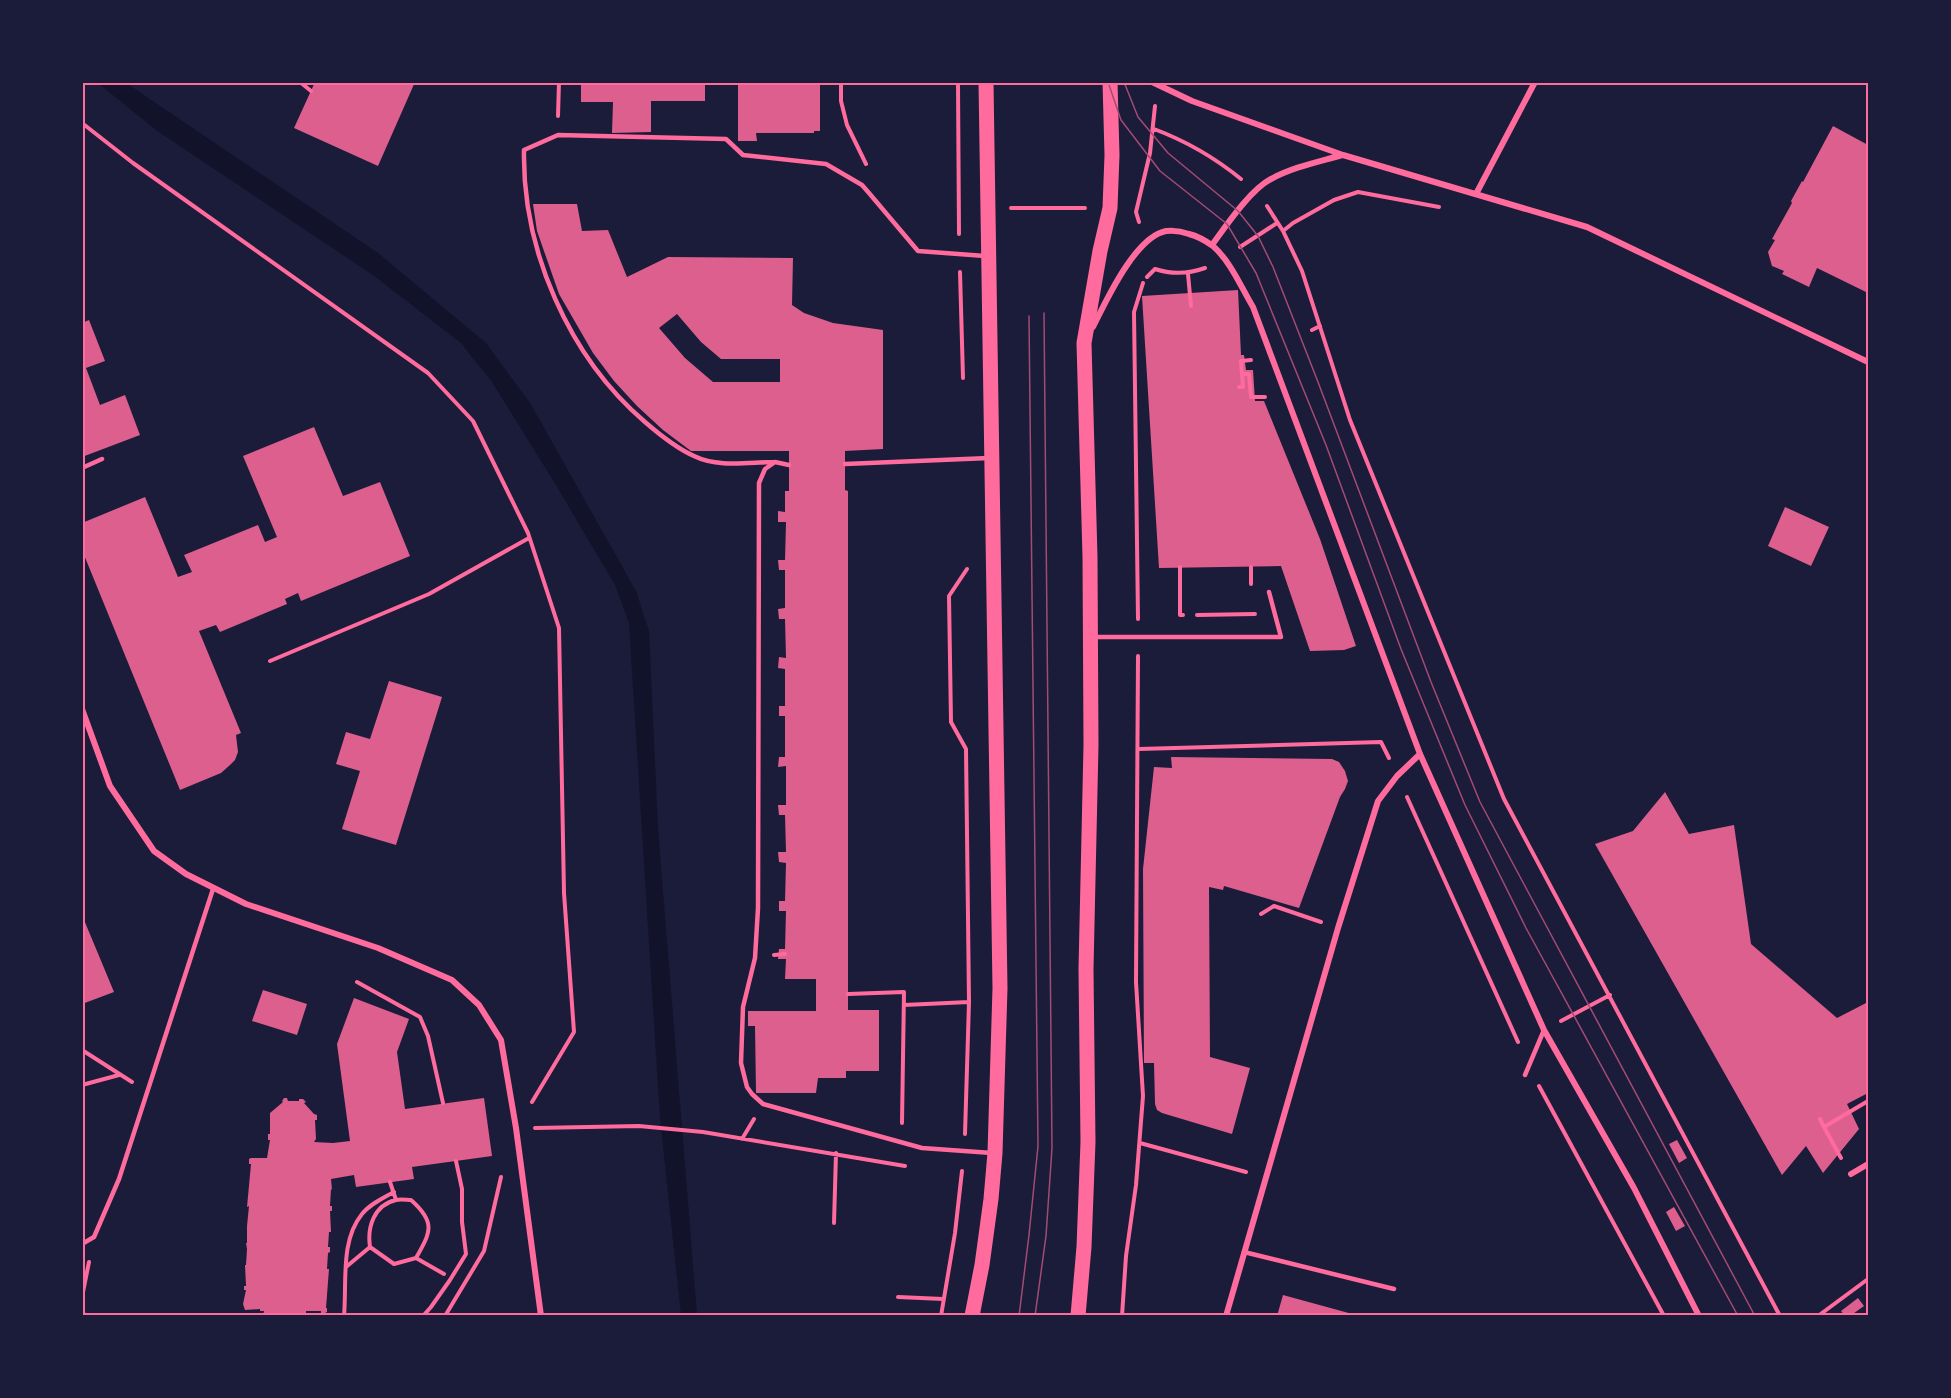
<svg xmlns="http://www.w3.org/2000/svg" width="1951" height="1398" font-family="'Fira Sans',sans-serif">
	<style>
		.water { fill: #12122b }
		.building { fill: #dd5f8e; fill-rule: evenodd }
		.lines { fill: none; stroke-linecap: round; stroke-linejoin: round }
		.path { stroke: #ff6b9d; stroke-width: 4 }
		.service { stroke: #ff6b9d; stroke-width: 4.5 }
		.minor { stroke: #ff6b9d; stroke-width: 6 }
		.primary { stroke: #ff6b9d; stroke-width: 15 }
		.tram { stroke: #a44b75; stroke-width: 1.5 }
		.neatline { fill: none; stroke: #ff6b9d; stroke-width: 2 }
	</style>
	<rect width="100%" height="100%" fill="#1b1b3a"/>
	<path class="water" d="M 98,83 L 126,83 L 378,253 L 486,343 L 530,403 L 636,591 L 649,631 L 658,829 L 697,1315 L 681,1315 L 660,1118 L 629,623 L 615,585 L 556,485 L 492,382 L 461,343 L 373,275 L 156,130 Z"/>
	<path class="building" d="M 315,82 L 415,82 L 378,166 L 294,128 Z
		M 581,82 L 705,82 L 705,101 L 651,101 L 651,132 L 612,133 L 613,102 L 581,102 Z
		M 738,82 L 820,82 L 820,131 L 814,131 L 814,133 L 756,133 L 757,141 L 738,141 Z
		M 1833,126 L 1868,145 L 1868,293 L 1817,268 L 1809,287 L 1782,274 L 1784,271 L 1772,266 L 1768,252 L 1775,240 L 1772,239 L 1792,203 L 1791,201 L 1802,181 L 1803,182 Z
		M 533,204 L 577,204 L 582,231 L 608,230 L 627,277 L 668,257 L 793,258 L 792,305 L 804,313 L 833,323 L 883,330 L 883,449 L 845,451 L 845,490 L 848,491 L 848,1010 L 879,1010 L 879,1071 L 846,1071 L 846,1078 L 818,1078 L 816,1093 L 756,1093 L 755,1026 L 748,1026 L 748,1011 L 816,1011 L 816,979 L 785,979 L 786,959 L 778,959 L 779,949 L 785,949 L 786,911 L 779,911 L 779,901 L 785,901 L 786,863 L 779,862 L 778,852 L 786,852 L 785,815 L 779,815 L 778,805 L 786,805 L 786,766 L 778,767 L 779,757 L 785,757 L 785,716 L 779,716 L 779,706 L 785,706 L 785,669 L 778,668 L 779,657 L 786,658 L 785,619 L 779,619 L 778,609 L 785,608 L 785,570 L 779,570 L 778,560 L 785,560 L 786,522 L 778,522 L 778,511 L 785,512 L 785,491 L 789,491 L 789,451 L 691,451 L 663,430 L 637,406 L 614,381 L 593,353 L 559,294 L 537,231 ZM 677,314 L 701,342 L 721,359 L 780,359 L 780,382 L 713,382 L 685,358 L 659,328 Z
		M 1238,290 L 1241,355 L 1244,355 L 1246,370 L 1253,370 L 1255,401 L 1264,401 L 1320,539 L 1356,646 L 1344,650 L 1310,651 L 1281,566 L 1159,568 L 1142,296 Z
		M 89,320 L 105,361 L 86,368 L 100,405 L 125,395 L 140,435 L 82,457 L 82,323 Z
		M 314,427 L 343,496 L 380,482 L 410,556 L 301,601 L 298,593 L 285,599 L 287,604 L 220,632 L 216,625 L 199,631 L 241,733 L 236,735 L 238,752 L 235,760 L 230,765 L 221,773 L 180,790 L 82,550 L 82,523 L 145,497 L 178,577 L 192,572 L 184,555 L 258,525 L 265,542 L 277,537 L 243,456 Z
		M 1785,507 L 1829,527 L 1811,566 L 1768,546 Z
		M 389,681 L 442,697 L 396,845 L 342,829 L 360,771 L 336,764 L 346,732 L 370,739 Z
		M 1171,757 L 1332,759 L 1339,762 L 1345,771 L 1348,781 L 1345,789 L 1340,797 L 1299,908 L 1224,886 L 1223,890 L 1209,887 L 1210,1057 L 1250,1068 L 1232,1134 L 1162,1113 L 1157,1110 L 1155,1104 L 1154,1063 L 1144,1063 L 1143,869 L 1154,767 L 1172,768 Z
		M 1665,792 L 1689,834 L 1734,825 L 1751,944 L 1837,1018 L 1868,1002 L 1868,1093 L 1847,1104 L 1859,1129 L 1823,1173 L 1806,1146 L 1782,1175 L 1595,844 L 1633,831 Z
		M 82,915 L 114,992 L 82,1004 Z
		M 263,990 L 307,1004 L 297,1035 L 252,1021 Z
		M 354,998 L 409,1019 L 397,1052 L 405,1109 L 484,1098 L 492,1156 L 412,1167 L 414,1179 L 356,1187 L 354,1175 L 331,1179 L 332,1190 L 331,1189 L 330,1206 L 332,1206 L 332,1211 L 330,1211 L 331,1232 L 329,1232 L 328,1247 L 330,1247 L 330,1252 L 328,1253 L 327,1269 L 329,1269 L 326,1308 L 327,1308 L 327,1312 L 325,1313 L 321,1313 L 321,1311 L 306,1311 L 306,1316 L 263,1316 L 264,1311 L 260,1311 L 260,1309 L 245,1310 L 243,1304 L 246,1290 L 244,1290 L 244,1286 L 246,1286 L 245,1265 L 246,1265 L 247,1249 L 246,1243 L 247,1243 L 247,1226 L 249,1206 L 247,1207 L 251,1164 L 249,1164 L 249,1159 L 251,1158 L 267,1158 L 270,1140 L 268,1140 L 268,1134 L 270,1134 L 270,1113 L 283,1102 L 282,1101 L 284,1098 L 287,1098 L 288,1101 L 299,1101 L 299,1099 L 303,1099 L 306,1102 L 304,1103 L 314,1114 L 317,1115 L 317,1120 L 315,1120 L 316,1139 L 314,1142 L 333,1143 L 350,1141 L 337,1044 Z
		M 1677,1140 L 1687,1158 L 1679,1163 L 1669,1144 Z
		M 1674,1207 L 1685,1226 L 1676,1231 L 1666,1212 Z
		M 1283,1295 L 1356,1315 L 1356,1316 L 1277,1316 Z
		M 1858,1298 L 1864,1306 L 1850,1316 L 1845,1316 L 1841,1311 Z"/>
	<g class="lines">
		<path class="path" d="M 300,82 L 311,91
			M 841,82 L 841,101 L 847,125 L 866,164
			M 958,83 L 959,234
			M 558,116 L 559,82
			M 82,123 L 133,163 L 428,373 L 473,421 L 528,533 L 559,628 L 564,893 L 574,1032 L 532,1102
			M 1154,129 C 1186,141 1214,157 1241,179
			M 1267,206 L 1283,231
			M 1439,207 L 1358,192 L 1334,200 L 1293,223 L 1283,231 L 1302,271 L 1350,420 L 1504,799 L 1780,1316
			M 1011,208 L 1085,208
			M 1139,222 L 1136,212 L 1150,153 L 1155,106
			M 1240,247 L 1277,223
			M 1155,269 C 1173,275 1188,274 1205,268
			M 960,272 L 963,378
			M 1188,274 L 1191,306
			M 1147,277 L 1155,269
			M 1312,330 L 1320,326
			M 1242,374 L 1241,361 L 1251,360
			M 1239,387 L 1243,387 L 1242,374 L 1249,374 L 1251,397 L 1265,397
			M 1180,567 L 1180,615 L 1183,615
			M 1251,567 L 1251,584
			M 1197,615 L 1255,614
			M 1138,619 L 1134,312 L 1143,283
			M 270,661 L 429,594 L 529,538
			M 1139,749 L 1381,742 L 1389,758
			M 1407,797 L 1518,1042
			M 1261,914 L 1274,906 L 1321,922
			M 774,955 L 785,954
			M 357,982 L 420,1017 L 428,1036 L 443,1103
			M 848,994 L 904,992 L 902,1123
			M 904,1005 L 969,1002
			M 1561,1021 L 1610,995
			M 82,1050 L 132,1082
			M 82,1085 L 119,1075
			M 1539,1086 L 1664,1316
			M 1820,1119 L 1824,1127 L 1868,1101
			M 1824,1127 L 1841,1158
			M 535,1128 L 639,1126 L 703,1132 L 905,1166
			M 965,1134 L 969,1002 L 966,749 L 951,722 L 949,596 L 967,569
			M 742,1139 L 754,1119
			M 1140,1143 L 1246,1172
			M 390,1182 L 396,1200
			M 834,1223 L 836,1153
			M 416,1258 C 431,1232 436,1222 411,1200 C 407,1200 400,1199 396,1200 C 374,1205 367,1227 370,1247 L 394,1264 L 416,1258 L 444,1274
			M 346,1267 L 370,1247
			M 82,1297 L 89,1262
			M 898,1297 L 943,1299
			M 82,1311 L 85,1316
			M 285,1316 L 285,1315
			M 344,1316 C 347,1282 340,1241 362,1214 C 370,1204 383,1198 394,1192
			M 423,1316 L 431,1307 L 450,1280 L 466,1254 L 462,1222 L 462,1189 L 456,1161
			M 445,1316 L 484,1251 L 501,1177
			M 941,1316 L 955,1233 L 962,1171
			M 1122,1316 L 1126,1256 L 1136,1185 L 1143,1096 L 1136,982 L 1138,656
			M 1818,1316 L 1868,1279"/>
		<path class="service" d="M 775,462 C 749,462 718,468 694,456 C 676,448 660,435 645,422 C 569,357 522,250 524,150 L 558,135 L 726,139 L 743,155 L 826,164 L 862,185 L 869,193 L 918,251 L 985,256
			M 845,464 L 989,458
			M 789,465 L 775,462 L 765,469 L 759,483 L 758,908 L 755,958 L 743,1007 L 741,1063 L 747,1087 L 752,1094 L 763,1104 L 922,1148 L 992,1153
			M 82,468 L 102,459
			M 1093,637 L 1281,637 L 1269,592
			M 1525,1075 L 1544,1030
			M 82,1244 L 94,1237 L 119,1179 L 213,889
			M 1244,1252 L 1394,1289"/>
		<path class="minor" d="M 1152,82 L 1192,101 L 1343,155 L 1587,227 L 1868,362
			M 1476,194 L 1535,82
			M 1212,245 C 1226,226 1250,190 1271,179 C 1293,167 1318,162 1342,155
			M 1093,327 C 1106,301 1135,237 1166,231 C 1174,230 1181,231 1189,234 C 1197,236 1206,241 1213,246 C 1231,262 1241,287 1253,307 L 1420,754 L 1544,1030 L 1634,1188 L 1699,1316
			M 82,709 L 110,786 L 154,851 L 186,874 L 246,904 L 378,948 L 452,980 L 479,1005 L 501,1040 L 516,1128 L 541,1316
			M 1851,1174 L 1868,1164
			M 1226,1316 L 1338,928 L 1378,801 L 1397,776 L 1420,754"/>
		<path class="primary" d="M 972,1316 L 982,1265 L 991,1199 L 995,1153 L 1000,988 L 986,82
			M 1078,1316 L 1084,1247 L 1088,1142 L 1086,969 L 1091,745 L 1090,557 L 1084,343 L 1100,251 L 1110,208 L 1112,155 L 1110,82"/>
		<path class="tram" d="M 1108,82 L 1121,120 L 1160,171 L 1227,224 L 1256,273 L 1326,445 L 1401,649 L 1465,805 L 1526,928 L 1738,1316
			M 1124,82 L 1138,117 L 1168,153 L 1238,211 L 1258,236 L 1273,267 L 1318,382 L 1431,682 L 1480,802 L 1755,1316
			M 1019,1316 L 1029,1235 L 1038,1146 L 1029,316
			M 1035,1316 L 1046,1236 L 1052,1148 L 1044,313"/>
	</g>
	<rect width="1951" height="1398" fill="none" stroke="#1b1b3a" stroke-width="168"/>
	<rect x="84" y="84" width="1783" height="1230" class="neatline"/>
</svg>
